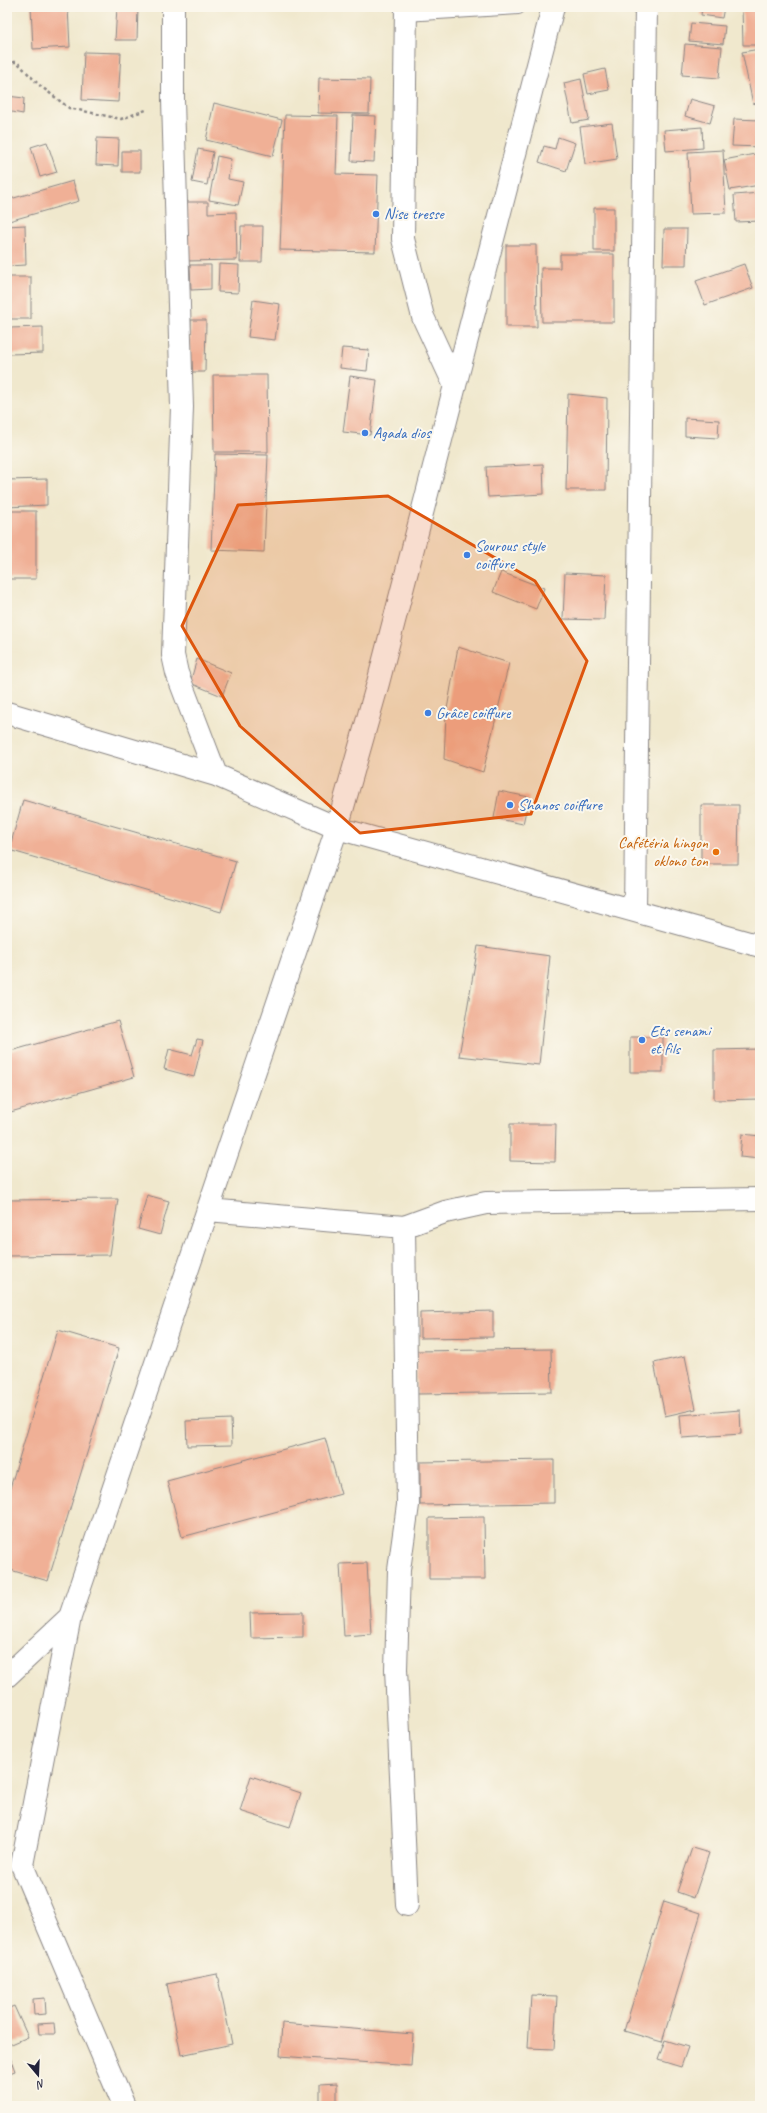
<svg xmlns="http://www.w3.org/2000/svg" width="767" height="2113" font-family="Caveat,sans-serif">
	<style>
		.building { fill: #f0b096 }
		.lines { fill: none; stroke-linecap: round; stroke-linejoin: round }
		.service-casing { stroke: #898584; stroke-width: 16 }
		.minor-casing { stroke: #898584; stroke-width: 24 }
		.path { stroke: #898584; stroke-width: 2.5; stroke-dasharray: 3 3; stroke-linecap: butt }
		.service { stroke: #fff; stroke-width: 14 }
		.minor { stroke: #fff; stroke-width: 22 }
		.marked { fill: #de560e; fill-opacity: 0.2; stroke: #de560e; stroke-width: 3; stroke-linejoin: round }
		.shop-dot { fill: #3f7fe0; stroke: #fbf7ec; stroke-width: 1.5 }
		.food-dot { fill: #e8710a; stroke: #fbf7ec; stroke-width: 1.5 }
		.labels { text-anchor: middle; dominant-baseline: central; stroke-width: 4; stroke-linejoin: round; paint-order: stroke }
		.shop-label { font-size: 16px; fill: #366cbe; stroke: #fbf7ec; text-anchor: start }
		.food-label { font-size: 16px; fill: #c56008; stroke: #fbf7ec; text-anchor: end }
	</style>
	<rect width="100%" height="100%" fill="#fbf7ec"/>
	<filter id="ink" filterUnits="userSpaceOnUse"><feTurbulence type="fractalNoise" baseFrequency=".025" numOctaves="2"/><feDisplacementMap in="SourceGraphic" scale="8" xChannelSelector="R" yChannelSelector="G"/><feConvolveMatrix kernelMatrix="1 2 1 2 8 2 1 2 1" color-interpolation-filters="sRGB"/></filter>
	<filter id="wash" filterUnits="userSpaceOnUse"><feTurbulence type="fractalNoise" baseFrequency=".012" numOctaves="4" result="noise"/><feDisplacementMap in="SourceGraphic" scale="16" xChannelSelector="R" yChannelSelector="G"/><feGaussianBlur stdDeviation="0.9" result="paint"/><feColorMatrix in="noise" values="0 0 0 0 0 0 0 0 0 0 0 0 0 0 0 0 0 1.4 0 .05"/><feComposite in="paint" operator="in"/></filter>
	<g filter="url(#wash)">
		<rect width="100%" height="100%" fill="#f0e8cd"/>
		<g id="blocks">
			<path class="building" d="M 31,7 L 68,7 L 70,47 L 33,49 Z
				M 117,7 L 138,7 L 137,40 L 115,40 Z
				M 702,7 L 724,7 L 722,18 L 701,15 Z
				M 742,7 L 760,7 L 760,45 L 743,45 Z
				M 691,23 L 725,26 L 723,44 L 689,41 Z
				M 685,44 L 722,47 L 719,78 L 682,75 Z
				M 760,49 L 760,102 L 753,104 L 742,52 Z
				M 84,52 L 121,53 L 118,102 L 82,100 Z
				M 605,69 L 609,90 L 588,94 L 584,74 Z
				M 319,78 L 370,79 L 369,114 L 318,113 Z
				M 581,79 L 589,120 L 572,123 L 564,83 Z
				M 7,96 L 24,98 L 23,114 L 7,111 Z
				M 690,99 L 715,106 L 710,123 L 685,116 Z
				M 214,103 L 282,120 L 273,156 L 206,140 Z
				M 285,115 L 338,116 L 336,174 L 378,175 L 375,252 L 280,250 Z
				M 353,115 L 376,116 L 374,162 L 351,161 Z
				M 734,119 L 760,120 L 760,147 L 732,146 Z
				M 612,123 L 617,159 L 585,164 L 580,127 Z
				M 702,127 L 703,148 L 666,151 L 664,130 Z
				M 558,137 L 575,143 L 566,171 L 539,162 L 544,146 L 555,149 Z
				M 97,138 L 119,139 L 118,166 L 96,165 Z
				M 47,142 L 57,172 L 40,177 L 31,147 Z
				M 198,149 L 213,152 L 207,185 L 192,182 Z
				M 723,150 L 726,213 L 691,214 L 688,152 Z
				M 122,151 L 140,151 L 140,172 L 122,172 Z
				M 760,153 L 760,185 L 730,190 L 724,160 Z
				M 217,156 L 231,159 L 228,179 L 243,182 L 238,205 L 209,200 Z
				M 73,181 L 79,201 L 9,221 L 7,200 Z
				M 760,193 L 760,221 L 736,222 L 734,195 Z
				M 185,202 L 208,202 L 208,213 L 236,212 L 237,260 L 186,261 Z
				M 594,208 L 614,208 L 614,251 L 594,251 Z
				M 25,225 L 26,265 L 7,266 L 7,226 Z
				M 241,226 L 263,226 L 262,262 L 240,262 Z
				M 664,229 L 687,229 L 686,265 L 663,265 Z
				M 506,245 L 536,245 L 537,327 L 506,327 Z
				M 560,254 L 614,254 L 614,322 L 542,322 L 541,268 L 560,268 Z
				M 219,264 L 239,265 L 238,293 L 218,292 Z
				M 744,264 L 753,288 L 705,305 L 696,281 Z
				M 190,265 L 211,265 L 211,289 L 191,290 Z
				M 7,277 L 31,277 L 31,319 L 7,319 Z
				M 253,300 L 280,304 L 275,340 L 248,337 Z
				M 191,320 L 206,320 L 205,372 L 189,372 Z
				M 43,327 L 43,353 L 9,354 L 9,328 Z
				M 342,348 L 369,350 L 367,371 L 340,368 Z
				M 213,375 L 267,375 L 268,452 L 214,452 Z
				M 350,376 L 377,380 L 370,435 L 343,432 Z
				M 568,394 L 607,398 L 606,490 L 566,490 Z
				M 685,418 L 719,420 L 718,438 L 685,436 Z
				M 215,454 L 268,455 L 264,552 L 211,550 Z
				M 543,464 L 544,494 L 488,497 L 486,467 Z
				M 47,479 L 47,505 L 7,507 L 7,480 Z
				M 7,511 L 36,511 L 36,579 L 7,579 Z
				M 501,572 L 544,588 L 536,609 L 493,592 Z
				M 565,573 L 606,575 L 604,620 L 563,619 Z
				M 458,647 L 509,663 L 483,772 L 444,759 L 446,715 Z
				M 197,659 L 231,673 L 222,696 L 190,683 Z
				M 499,791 L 529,797 L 523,824 L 494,818 Z
				M 23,800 L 236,861 L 221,912 L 9,850 Z
				M 701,805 L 739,805 L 738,864 L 701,864 Z
				M 478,946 L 550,956 L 539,1065 L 459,1056 Z
				M 118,1021 L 134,1077 L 7,1113 L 7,1052 Z
				M 630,1037 L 663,1037 L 663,1072 L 630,1072 Z
				M 197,1039 L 203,1040 L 194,1077 L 164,1069 L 169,1049 L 192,1055 Z
				M 760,1049 L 760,1099 L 714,1100 L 714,1050 Z
				M 510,1124 L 556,1124 L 555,1162 L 510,1161 Z
				M 742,1134 L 760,1136 L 760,1159 L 740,1157 Z
				M 147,1195 L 169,1201 L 160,1235 L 138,1229 Z
				M 118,1199 L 110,1255 L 7,1256 L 7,1200 Z
				M 493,1311 L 493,1337 L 420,1338 L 420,1313 Z
				M 58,1330 L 119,1348 L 48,1581 L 7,1569 L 7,1498 Z
				M 551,1349 L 552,1392 L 417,1394 L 416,1351 Z
				M 685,1356 L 696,1409 L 665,1416 L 654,1363 Z
				M 740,1410 L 741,1434 L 682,1438 L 680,1415 Z
				M 231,1419 L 232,1445 L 187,1446 L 186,1421 Z
				M 325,1438 L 341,1494 L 182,1537 L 167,1481 Z
				M 554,1460 L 554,1503 L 420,1505 L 420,1462 Z
				M 484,1517 L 485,1579 L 429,1579 L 429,1518 Z
				M 367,1563 L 371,1634 L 344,1636 L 340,1564 Z
				M 303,1612 L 303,1637 L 251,1638 L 250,1613 Z
				M 251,1776 L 301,1793 L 290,1827 L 240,1811 Z
				M 692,1848 L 709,1853 L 694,1898 L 677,1892 Z
				M 664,1901 L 701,1913 L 662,2042 L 624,2031 Z
				M 217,1974 L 232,2044 L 181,2055 L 167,1984 Z
				M 531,1995 L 557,1996 L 554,2049 L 528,2048 Z
				M 45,1998 L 46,2014 L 34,2015 L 33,1999 Z
				M 14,2006 L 28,2037 L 7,2046 L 7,2009 Z
				M 54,2023 L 55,2034 L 39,2034 L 38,2024 Z
				M 282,2023 L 413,2034 L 411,2066 L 280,2056 Z
				M 665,2040 L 688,2047 L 681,2067 L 658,2060 Z
				M 7,2049 L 15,2071 L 7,2074 Z
				M 337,2083 L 337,2104 L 320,2104 L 320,2084 Z"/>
		</g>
	</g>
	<g filter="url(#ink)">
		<use href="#blocks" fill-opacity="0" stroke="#898584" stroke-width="1"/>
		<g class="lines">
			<defs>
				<path id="service" d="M 405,14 L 518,7"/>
				<path id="minor" d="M 173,7 L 173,100 L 182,407 L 173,655 L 177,673 L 216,775
					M 406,7 L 403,239 L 423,317 L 455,386
					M 7,713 L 216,775 L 337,828 L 760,946
					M 635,910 L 646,7
					M 208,1210 L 404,1227 L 445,1212 L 486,1203 L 760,1199
					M 404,1227 L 408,1505 L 399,1570 L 396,1669 L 407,1905
					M 7,1676 L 70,1617
					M 124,2106 L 22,1865 L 70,1617 L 337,828 L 378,683 L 553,7"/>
			</defs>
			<use href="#service" class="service-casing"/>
			<use href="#minor" class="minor-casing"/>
			<path class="path" d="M 7,62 L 17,62 L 38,84 L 69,108 L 121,119 L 146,110"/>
			<use href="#service" class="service"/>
			<use href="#minor" class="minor"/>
		</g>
	</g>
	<path class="marked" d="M 388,496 L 535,581 L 587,661 L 531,814 L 360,833 L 240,726 L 182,626 L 238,505 Z"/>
	<g class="shop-dot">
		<circle cx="376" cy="214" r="4"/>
		<circle cx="365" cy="433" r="4"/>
		<circle cx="467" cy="555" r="4"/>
		<circle cx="428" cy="713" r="4"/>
		<circle cx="510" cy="805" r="4"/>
		<circle cx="642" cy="1040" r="4"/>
	</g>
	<circle class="food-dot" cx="716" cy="852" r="4"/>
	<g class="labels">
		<g class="shop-label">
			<text x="384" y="214">Nise tresse</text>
			<text x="373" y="433">Agada dios</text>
			<text x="475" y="546">Sourous style<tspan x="475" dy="18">coiffure</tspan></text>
			<text x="436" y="713">Grâce coiffure</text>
			<text x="518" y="805">Shanos coiffure</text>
			<text x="650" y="1031">Ets senami<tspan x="650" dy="18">et fils</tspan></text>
		</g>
		<g class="food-label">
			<text x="708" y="843">Cafétéria hingon<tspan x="708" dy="18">oklono ton</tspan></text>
		</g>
	</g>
	<rect width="767" height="2113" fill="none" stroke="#fbf7ec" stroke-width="24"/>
	<g transform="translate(38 2075) rotate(161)" stroke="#fbf7ec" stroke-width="3" paint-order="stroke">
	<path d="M0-3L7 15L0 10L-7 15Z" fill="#22223b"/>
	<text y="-6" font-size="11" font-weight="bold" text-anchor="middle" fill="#22223b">N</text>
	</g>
</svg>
